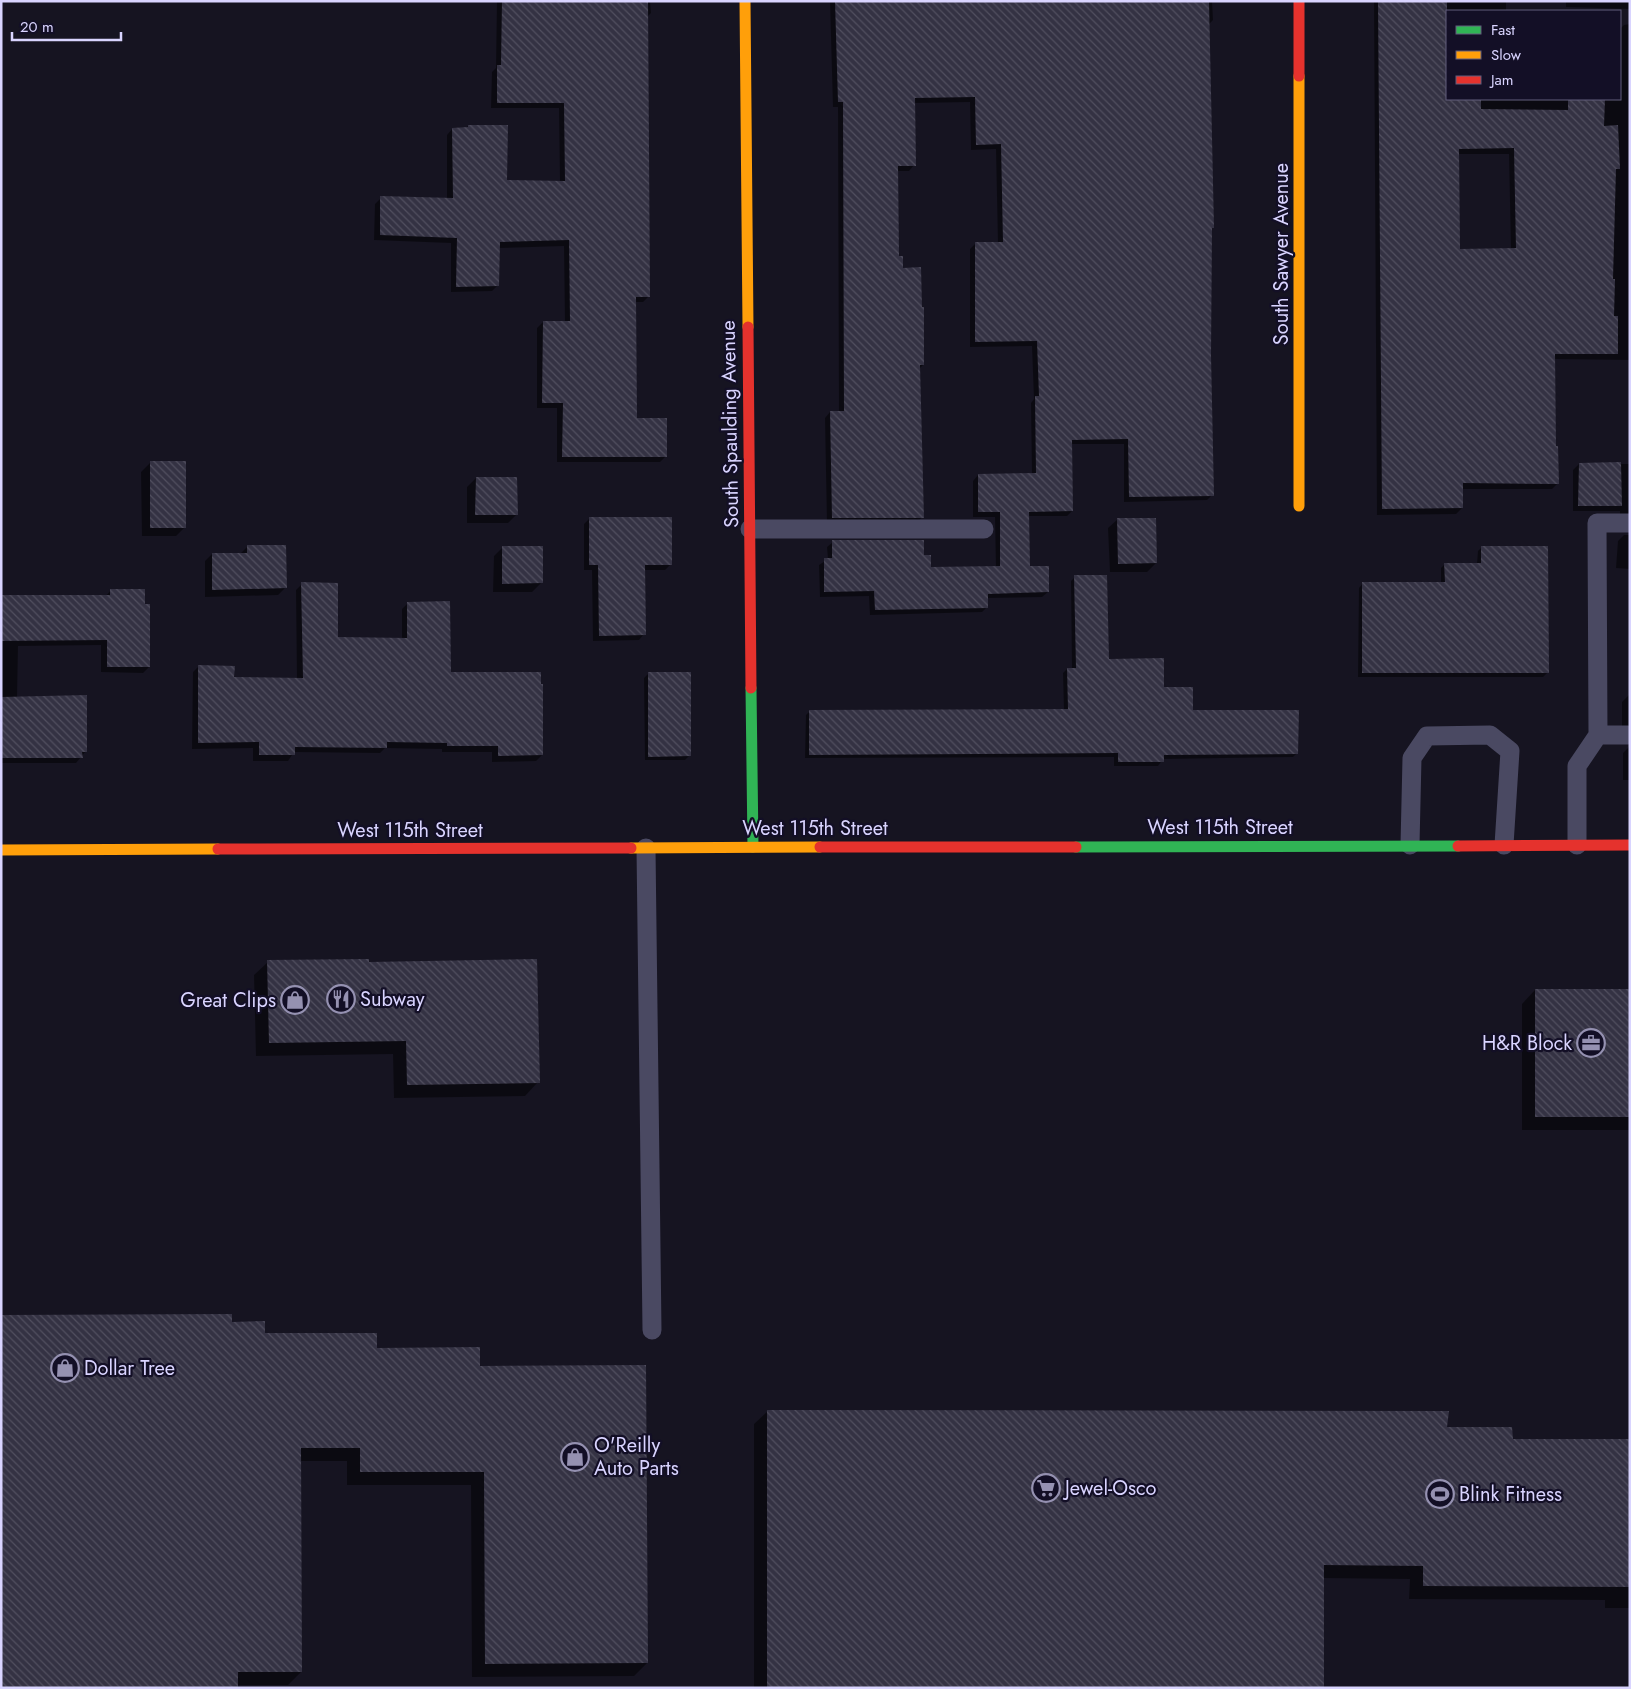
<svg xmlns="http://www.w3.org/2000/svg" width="1631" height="1689" font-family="Jost,sans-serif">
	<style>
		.shadow { fill: #0007; fill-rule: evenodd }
		.building { fill: url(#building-back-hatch); fill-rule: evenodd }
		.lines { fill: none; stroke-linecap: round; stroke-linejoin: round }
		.lane { stroke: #4a4962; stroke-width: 19 }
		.fast { stroke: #30b455; stroke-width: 11 }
		.slow { stroke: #ff9f0a; stroke-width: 11 }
		.jam { stroke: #e5322d; stroke-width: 11 }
		.labels { text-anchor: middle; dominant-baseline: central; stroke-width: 4.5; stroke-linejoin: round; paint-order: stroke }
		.street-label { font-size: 20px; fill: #d9d4ff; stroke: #130f26 }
		.poi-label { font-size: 20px; fill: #d9d4ff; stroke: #130f26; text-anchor: start }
	</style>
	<defs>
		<pattern id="building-back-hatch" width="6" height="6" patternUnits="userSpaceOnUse" patternTransform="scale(1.25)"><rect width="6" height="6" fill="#343243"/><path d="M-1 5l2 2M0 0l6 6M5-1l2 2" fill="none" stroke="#514f5f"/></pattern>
	</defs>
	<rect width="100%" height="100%" fill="#161421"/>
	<path class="shadow" d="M 497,1 L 650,1 L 651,13 L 647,17 L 648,297 L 643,302 L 635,302 L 635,419 L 666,456 L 660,462 L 557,462 L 557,408 L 537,408 L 537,328 L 543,322 L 565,322 L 564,246 L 498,248 L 498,285 L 492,291 L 451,292 L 451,243 L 374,240 L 375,204 L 381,198 L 447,200 L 447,135 L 452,129 L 466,129 L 468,126 L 506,181 L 560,182 L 559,108 L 491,108 L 492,72 L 496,68 Z
		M 830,1 L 1212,1 L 1213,20 L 1208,25 L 1212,495 L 1207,500 L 1124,502 L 1124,444 L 1071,444 L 1072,511 L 1067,516 L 1028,516 L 1029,567 L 1048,592 L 1042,597 L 987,598 L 987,607 L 982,612 L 870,615 L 869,596 L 820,597 L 819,565 L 828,559 L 827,547 L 833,542 L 922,557 L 930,568 L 996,568 L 995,517 L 973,517 L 973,481 L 978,475 L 1032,475 L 1031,403 L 1034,399 L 1032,346 L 970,347 L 970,249 L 975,244 L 998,243 L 996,149 L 971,150 L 970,102 L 913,103 L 914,165 L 909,171 L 897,171 L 898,258 L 920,309 L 923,365 L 919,369 L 922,517 L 917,523 L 827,523 L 825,418 L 830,412 L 839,412 L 838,107 L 833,107 Z
		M 1374,1 L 1506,1 L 1506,11 L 1447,11 L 1447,99 L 1620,99 L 1620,29 L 1624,25 L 1630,24 L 1630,360 L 1554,359 L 1554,448 L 1558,483 L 1552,489 L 1462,489 L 1462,508 L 1456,514 L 1377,515 ZM 1459,154 L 1509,154 L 1511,250 L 1459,250 Z
		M 1566,1 L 1630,1 L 1630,9 L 1566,7 Z
		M 150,463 L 185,527 L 176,536 L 142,536 L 141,472 Z
		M 1579,464 L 1630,464 L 1630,519 L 1620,517 L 1620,511 L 1573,511 L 1573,470 Z
		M 476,478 L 517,514 L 508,523 L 467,523 L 467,487 Z
		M 589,519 L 671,564 L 665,570 L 643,570 L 644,634 L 639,640 L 593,641 L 592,570 L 584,570 L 584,524 Z
		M 1118,519 L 1156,563 L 1147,572 L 1110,572 L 1108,528 Z
		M 1624,535 L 1630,535 L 1630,569 L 1616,568 L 1618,541 Z
		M 248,546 L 285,588 L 278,595 L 205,597 L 205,561 L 212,554 L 241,553 Z
		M 503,547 L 541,583 L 532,592 L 493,592 L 494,556 Z
		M 1482,547 L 1548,672 L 1543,677 L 1358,677 L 1359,588 L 1363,583 L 1441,583 L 1441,568 L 1445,564 L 1477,564 L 1478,551 Z
		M 1075,577 L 1108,661 L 1163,688 L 1192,711 L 1297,753 L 1293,757 L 1163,759 L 1158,766 L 1114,766 L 1114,757 L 805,758 L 806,715 L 810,711 L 1064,710 L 1063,673 L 1067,669 L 1072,669 L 1071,581 Z
		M 302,584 L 337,638 L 402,639 L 402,609 L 408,603 L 450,673 L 542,755 L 536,761 L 492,762 L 492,752 L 442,752 L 442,749 L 385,748 L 380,753 L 294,752 L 288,761 L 253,761 L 253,748 L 192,749 L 193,672 L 199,666 L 233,679 L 297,679 L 296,590 Z
		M 111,590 L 149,667 L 143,673 L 101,672 L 101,645 L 18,646 L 17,697 L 86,751 L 76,763 L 1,763 L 1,595 L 105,597 Z
		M 649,673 L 689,756 L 685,760 L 645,760 L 644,678 Z
		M 1630,694 L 1630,733 L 1622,729 L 1622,702 Z
		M 1629,747 L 1630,780 L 1623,780 L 1623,753 Z
		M 268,962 L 368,963 L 538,1082 L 525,1096 L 394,1098 L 393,1054 L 256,1056 L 254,975 Z
		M 1535,990 L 1630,991 L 1630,1130 L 1522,1130 L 1522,1004 Z
		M 231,1323 L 264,1334 L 376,1349 L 479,1367 L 647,1663 L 634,1676 L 472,1677 L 471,1485 L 347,1485 L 347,1461 L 300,1461 L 301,1672 L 288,1685 L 237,1685 Z
		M 768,1411 L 1446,1429 L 1512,1441 L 1630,1440 L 1630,1608 L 1605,1608 L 1605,1600 L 1409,1599 L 1410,1579 L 1323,1578 L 1323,1688 L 754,1688 L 754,1424 Z"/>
	<path class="building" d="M 502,1 L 648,1 L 650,297 L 636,297 L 637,418 L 667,418 L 667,457 L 562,457 L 563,403 L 542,403 L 543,321 L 570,321 L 569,240 L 500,242 L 499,286 L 456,287 L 457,238 L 380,235 L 380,196 L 453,198 L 452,128 L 468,127 L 468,125 L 508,125 L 507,180 L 565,181 L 564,103 L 497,103 L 497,65 L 501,65 Z
		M 835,1 L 1209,1 L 1214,228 L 1212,228 L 1211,355 L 1214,496 L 1129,497 L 1128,439 L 1072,440 L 1073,511 L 1029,512 L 1030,566 L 1049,566 L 1049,592 L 988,594 L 988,608 L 875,610 L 874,591 L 824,592 L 824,558 L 832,558 L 832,540 L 924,540 L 924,555 L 931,555 L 931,567 L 1000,566 L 1000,512 L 978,512 L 978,474 L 1036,473 L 1035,396 L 1039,396 L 1037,341 L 975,342 L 975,242 L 1003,242 L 1001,144 L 976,145 L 975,97 L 915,98 L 916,166 L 898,166 L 899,256 L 903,256 L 903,268 L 921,267 L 922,307 L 924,307 L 924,365 L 920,365 L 924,518 L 832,518 L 830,411 L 844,411 L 843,102 L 838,102 Z
		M 1378,1 L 1447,1 L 1447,99 L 1481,99 L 1481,109 L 1568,110 L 1568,99 L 1605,99 L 1604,126 L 1618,125 L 1620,169 L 1616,169 L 1613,279 L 1615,279 L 1614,316 L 1618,316 L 1618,354 L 1555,354 L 1556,446 L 1558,446 L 1559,484 L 1463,483 L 1463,508 L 1382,509 ZM 1514,148 L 1516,248 L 1460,249 L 1459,149 Z
		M 150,461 L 186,461 L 186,528 L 150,528 Z
		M 1621,462 L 1622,506 L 1578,506 L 1579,463 Z
		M 476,477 L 517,477 L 518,515 L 475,515 Z
		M 589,517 L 672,517 L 672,565 L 645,565 L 646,635 L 599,636 L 598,565 L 589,565 Z
		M 1117,518 L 1156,518 L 1157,563 L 1118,564 Z
		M 247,545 L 286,545 L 287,588 L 212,590 L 212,553 L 247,553 Z
		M 502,546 L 543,546 L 543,583 L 502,584 Z
		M 1481,546 L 1548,546 L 1549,673 L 1362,673 L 1362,582 L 1445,582 L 1444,563 L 1481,563 Z
		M 1074,575 L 1107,575 L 1109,659 L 1164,658 L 1164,687 L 1193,687 L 1193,710 L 1299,710 L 1298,754 L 1164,755 L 1164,762 L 1118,762 L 1118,753 L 809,755 L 809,710 L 1068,709 L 1067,668 L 1076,668 Z
		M 301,582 L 338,583 L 338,637 L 407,638 L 407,602 L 450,601 L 451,672 L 541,672 L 541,684 L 543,684 L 543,755 L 498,756 L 498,746 L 447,746 L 447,743 L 387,742 L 387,748 L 295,747 L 295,755 L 259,755 L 259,742 L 198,743 L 198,665 L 235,666 L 234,677 L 303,678 Z
		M 110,589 L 145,589 L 145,604 L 150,604 L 150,667 L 107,667 L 107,640 L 1,641 L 1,595 L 110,595 Z
		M 648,672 L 691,672 L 691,756 L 648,757 Z
		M 87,695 L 87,752 L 82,752 L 83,758 L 1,758 L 1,697 Z
		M 369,959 L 369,962 L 537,959 L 540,1083 L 407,1085 L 406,1041 L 269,1043 L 267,960 Z
		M 1535,989 L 1630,989 L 1630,1117 L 1535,1117 Z
		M 232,1314 L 232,1322 L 265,1321 L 265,1333 L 377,1333 L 377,1348 L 480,1347 L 480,1366 L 646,1365 L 648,1663 L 485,1664 L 484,1472 L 360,1472 L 360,1448 L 301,1448 L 302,1672 L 238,1672 L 238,1688 L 1,1688 L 1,1315 Z
		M 767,1410 L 1449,1411 L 1447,1427 L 1512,1427 L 1513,1439 L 1630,1439 L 1630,1587 L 1423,1586 L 1423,1566 L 1324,1565 L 1324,1688 L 767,1688 Z"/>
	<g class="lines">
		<path class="lane" d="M 750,529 L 984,529
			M 1598,735 L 1628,735
			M 1410,845 L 1412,758 L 1427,736 L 1490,735 L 1510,751 L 1504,845
			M 1577,845 L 1577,766 L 1598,735 L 1597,523 L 1630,523
			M 646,848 L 652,1330"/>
		<path class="fast" d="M 751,688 L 753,847
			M 1076,847 L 1458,846"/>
		<path class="slow" d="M 745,1 L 748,327
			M 1299,76 L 1299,506
			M 631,848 L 820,847
			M 1,850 L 218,849"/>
		<path class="jam" d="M 1299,1 L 1299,76
			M 748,327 L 751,688
			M 1458,846 L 1630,845
			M 820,847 L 1076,847
			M 218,849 L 631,848"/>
	</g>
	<defs>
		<symbol id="restaurant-ring" viewBox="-11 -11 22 22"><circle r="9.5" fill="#130f26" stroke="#9591b1" stroke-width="1.5"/><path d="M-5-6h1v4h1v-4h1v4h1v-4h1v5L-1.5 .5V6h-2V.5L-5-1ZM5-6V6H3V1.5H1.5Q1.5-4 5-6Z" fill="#9591b1"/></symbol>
		<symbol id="shop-ring" viewBox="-11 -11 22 22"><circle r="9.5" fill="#130f26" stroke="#9591b1" stroke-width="1.5"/><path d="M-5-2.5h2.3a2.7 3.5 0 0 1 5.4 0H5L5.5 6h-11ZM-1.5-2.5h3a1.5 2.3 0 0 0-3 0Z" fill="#9591b1"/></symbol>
		<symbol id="office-ring" viewBox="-11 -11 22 22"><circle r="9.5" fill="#130f26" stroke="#9591b1" stroke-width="1.5"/><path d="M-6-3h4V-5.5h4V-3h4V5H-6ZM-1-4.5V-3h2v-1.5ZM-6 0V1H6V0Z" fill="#9591b1"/></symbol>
		<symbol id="supermarket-ring" viewBox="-11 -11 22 22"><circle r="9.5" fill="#130f26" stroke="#9591b1" stroke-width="1.5"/><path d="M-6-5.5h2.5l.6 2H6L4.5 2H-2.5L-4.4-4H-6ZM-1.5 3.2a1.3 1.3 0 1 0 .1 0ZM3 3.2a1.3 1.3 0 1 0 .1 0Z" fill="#9591b1"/></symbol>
		<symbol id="stadium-ring" viewBox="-11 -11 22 22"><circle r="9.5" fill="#130f26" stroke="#9591b1" stroke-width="1.5"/><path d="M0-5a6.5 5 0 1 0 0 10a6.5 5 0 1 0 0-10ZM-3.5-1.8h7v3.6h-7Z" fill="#9591b1"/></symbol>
	</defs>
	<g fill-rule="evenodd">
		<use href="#restaurant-ring" x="325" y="983" width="32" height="32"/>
		<use href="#shop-ring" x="279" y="984" width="32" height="32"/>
		<use href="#office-ring" x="1575" y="1027" width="32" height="32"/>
		<use href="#shop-ring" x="49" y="1352" width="32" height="32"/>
		<use href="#shop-ring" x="559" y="1441" width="32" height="32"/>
		<use href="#supermarket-ring" x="1030" y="1472" width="32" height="32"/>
		<use href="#stadium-ring" x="1424" y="1478" width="32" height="32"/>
	</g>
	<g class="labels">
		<g class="street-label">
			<text transform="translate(1281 254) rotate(-90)">South Sawyer Avenue</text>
			<text transform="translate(730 424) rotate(-91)">South Spaulding Avenue</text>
			<text x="1220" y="827">West 115th Street</text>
			<text x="815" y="828">West 115th Street</text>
			<text x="410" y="830">West 115th Street</text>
		</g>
		<g class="poi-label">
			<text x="360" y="999">Subway</text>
			<text x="276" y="1000" text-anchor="end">Great Clips</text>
			<text x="1572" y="1043" text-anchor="end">H&amp;R Block</text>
			<text x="84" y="1368">Dollar Tree</text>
			<text x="594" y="1445">O'Reilly<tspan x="594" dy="23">Auto Parts</tspan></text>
			<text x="1065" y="1488">Jewel-Osco</text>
			<text x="1459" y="1494">Blink Fitness</text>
		</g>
	</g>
	<rect width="1631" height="1689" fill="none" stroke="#d9d4ff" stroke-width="5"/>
	<rect x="1446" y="10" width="175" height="90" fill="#130f26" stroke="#625e7d"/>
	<rect x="1456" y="26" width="25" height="8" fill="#30b455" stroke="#625e7d"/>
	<text x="1491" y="35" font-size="15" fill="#d9d4ff">Fast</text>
	<rect x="1456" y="51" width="25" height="8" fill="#ff9f0a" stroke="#625e7d"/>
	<text x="1491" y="60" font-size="15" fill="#d9d4ff">Slow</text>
	<rect x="1456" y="76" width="25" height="8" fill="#e5322d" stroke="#625e7d"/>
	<text x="1491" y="85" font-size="15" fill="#d9d4ff">Jam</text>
	<path d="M12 32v8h109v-8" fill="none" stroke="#d9d4ff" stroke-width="2.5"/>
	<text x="20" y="32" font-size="15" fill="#d9d4ff" stroke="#130f26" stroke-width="4" paint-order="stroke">20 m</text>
</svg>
